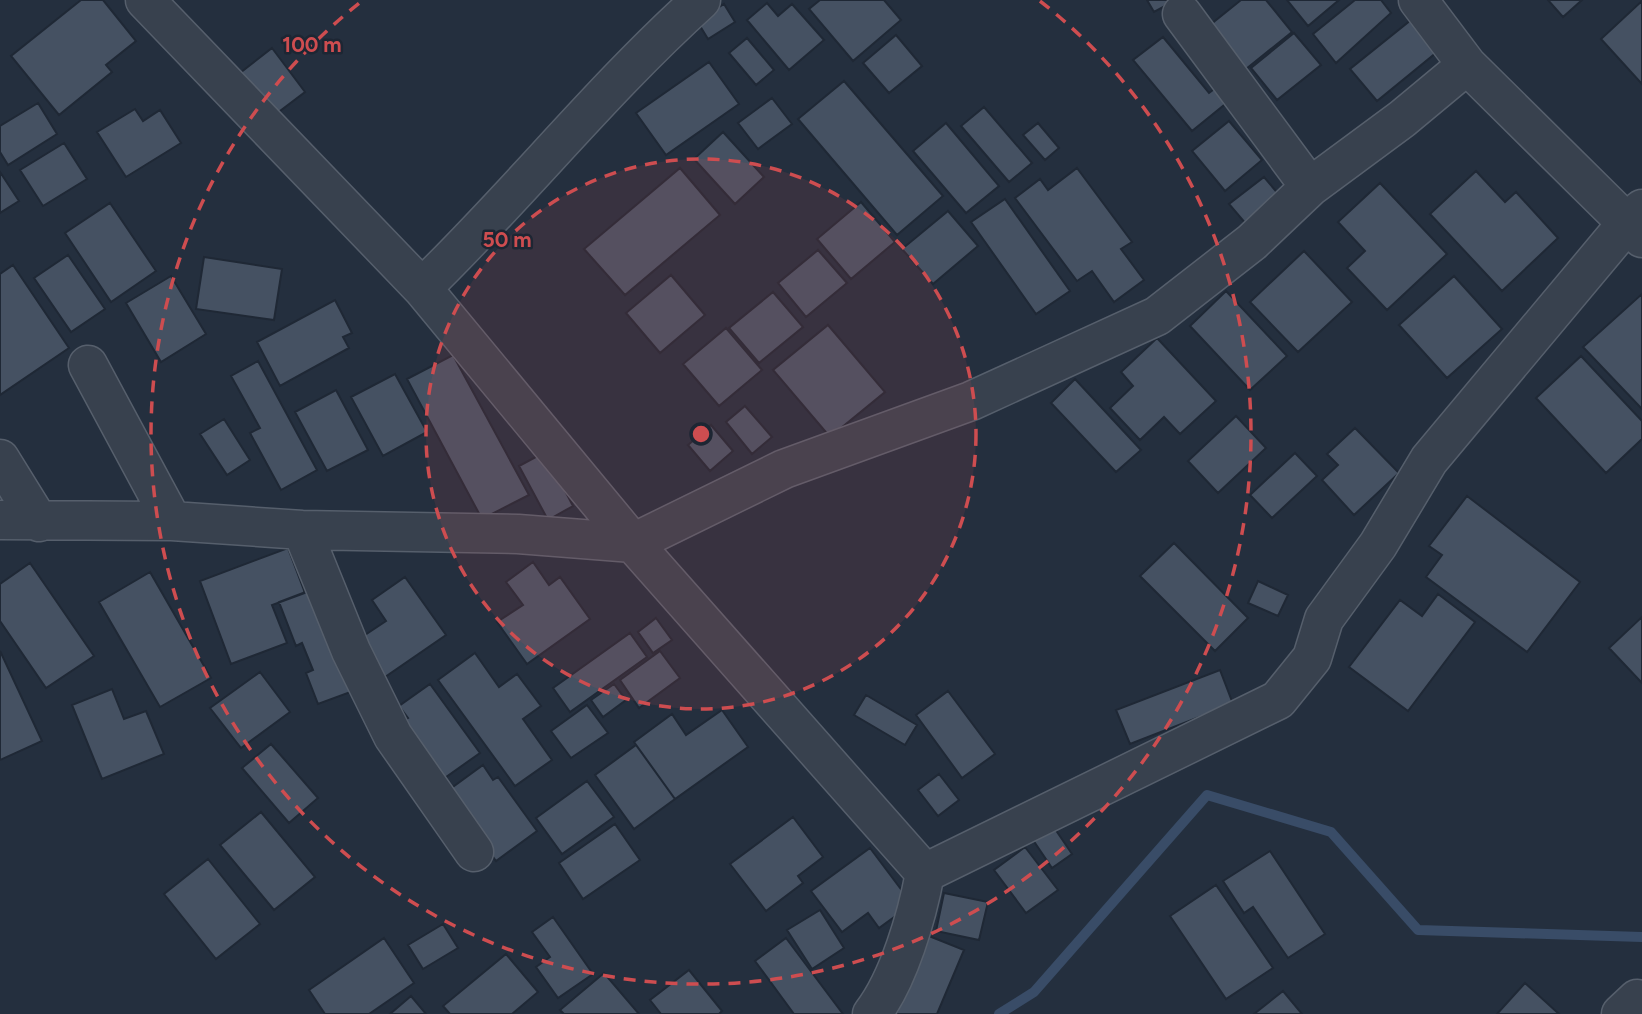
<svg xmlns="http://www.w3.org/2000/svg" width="1642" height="1014" font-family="Figtree,sans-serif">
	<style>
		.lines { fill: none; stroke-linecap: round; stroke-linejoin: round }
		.stream { stroke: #394c67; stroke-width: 10 }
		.building { fill: #455162; stroke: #1f2835; stroke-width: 2 }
		.minor-casing { stroke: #565f6c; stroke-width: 41 }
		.minor { stroke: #38414e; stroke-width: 38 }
		.ring { fill: none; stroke: #ce4d50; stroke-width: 3.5; stroke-dasharray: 12 9 }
		.centre { fill: #ce4d50; stroke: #1d2633; stroke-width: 3.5 }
		.ring-label { font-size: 21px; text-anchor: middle; font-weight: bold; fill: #ce4d50; stroke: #1d2633; stroke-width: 5; stroke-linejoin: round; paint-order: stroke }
	</style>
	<rect width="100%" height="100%" fill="#242f3e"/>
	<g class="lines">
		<path class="stream" d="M 999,1014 L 1034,992 L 1207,795 L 1331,832 L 1418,930 L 1642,937"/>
	</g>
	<path class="building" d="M 81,0 L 103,0 L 136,41 L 106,65 L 112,72 L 59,115 L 11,56 Z
		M 820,0 L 884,0 L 901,20 L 853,61 L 809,9 Z
		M 1147,0 L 1176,0 L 1154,12 Z
		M 1241,0 L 1266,0 L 1292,32 L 1241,73 L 1205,29 Z
		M 1287,0 L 1339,0 L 1308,26 Z
		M 1355,0 L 1381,0 L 1391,13 L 1336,63 L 1313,34 Z
		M 1548,0 L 1582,0 L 1563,17 Z
		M 1642,1 L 1642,84 L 1601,39 Z
		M 767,3 L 778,16 L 792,4 L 824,40 L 789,70 L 747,20 Z
		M 724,4 L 735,22 L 708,39 L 697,21 Z
		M 1411,20 L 1437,52 L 1377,101 L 1350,69 Z
		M 1294,33 L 1321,65 L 1277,100 L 1251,68 Z
		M 896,35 L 922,66 L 889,93 L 863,63 Z
		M 1163,37 L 1209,93 L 1217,87 L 1229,101 L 1192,131 L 1133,60 Z
		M 747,38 L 774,70 L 756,85 L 729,53 Z
		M 272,48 L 305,92 L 272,117 L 240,73 Z
		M 709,62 L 739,104 L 666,155 L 636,113 Z
		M 844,81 L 943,196 L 897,235 L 798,119 Z
		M 772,98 L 792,124 L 758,149 L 738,123 Z
		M 38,103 L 57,134 L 8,165 L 0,152 L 0,126 Z
		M 984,107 L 1032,163 L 1009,182 L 961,126 Z
		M 135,109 L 143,121 L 160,110 L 181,143 L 126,177 L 97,132 Z
		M 1229,121 L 1262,160 L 1225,191 L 1192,151 Z
		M 946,123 L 999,186 L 966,213 L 913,151 Z
		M 1038,123 L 1059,148 L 1045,160 L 1023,135 Z
		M 723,132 L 764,177 L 735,204 L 694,159 Z
		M 64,143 L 87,179 L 43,206 L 20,170 Z
		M 680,168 L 720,215 L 625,295 L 584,249 Z
		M 1077,168 L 1132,242 L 1121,249 L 1144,280 L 1114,302 L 1092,271 L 1077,281 L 1015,198 L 1040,179 L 1048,190 Z
		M 1476,171 L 1505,202 L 1516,192 L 1558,238 L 1502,291 L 1430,214 Z
		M 0,172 L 19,201 L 0,213 Z
		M 1264,177 L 1280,196 L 1246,224 L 1229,204 Z
		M 1380,183 L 1447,254 L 1387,310 L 1347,268 L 1365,251 L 1338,222 Z
		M 1005,199 L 1070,291 L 1036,314 L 971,222 Z
		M 861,202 L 895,242 L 851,279 L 817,239 Z
		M 110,203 L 156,271 L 111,302 L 65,233 Z
		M 948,211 L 978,246 L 933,284 L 902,249 Z
		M 818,250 L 847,283 L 806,317 L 778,283 Z
		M 1304,251 L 1352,302 L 1298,352 L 1250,302 Z
		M 68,255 L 105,309 L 71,332 L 34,278 Z
		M 204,257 L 282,269 L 274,320 L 196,309 Z
		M 13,265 L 69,348 L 0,395 L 0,274 Z
		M 671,275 L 705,315 L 660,353 L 626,313 Z
		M 171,276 L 206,334 L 161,362 L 126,303 Z
		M 1454,276 L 1502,329 L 1447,378 L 1399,325 Z
		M 1226,291 L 1287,356 L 1250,390 L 1190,326 Z
		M 773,292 L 803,327 L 759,363 L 729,328 Z
		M 1642,294 L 1642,409 L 1583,347 Z
		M 335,300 L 352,333 L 343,337 L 349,348 L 280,386 L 257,342 Z
		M 828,325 L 885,392 L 830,437 L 773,370 Z
		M 726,328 L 762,370 L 719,406 L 683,364 Z
		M 1157,338 L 1216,401 L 1180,434 L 1164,417 L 1140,440 L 1110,408 L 1133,386 L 1121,372 Z
		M 453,355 L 529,495 L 482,519 L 407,379 Z
		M 1581,356 L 1642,421 L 1642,439 L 1606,473 L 1536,398 Z
		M 258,361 L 317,470 L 281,490 L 250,433 L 260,428 L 231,376 Z
		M 395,374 L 427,432 L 383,456 L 351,397 Z
		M 1075,379 L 1141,450 L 1116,472 L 1051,403 Z
		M 336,390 L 368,450 L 327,471 L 295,412 Z
		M 745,406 L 772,437 L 752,454 L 726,422 Z
		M 1236,416 L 1266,448 L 1218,493 L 1188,461 Z
		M 224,419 L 250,460 L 227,475 L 200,434 Z
		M 711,425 L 733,451 L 710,471 L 688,445 Z
		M 1355,428 L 1399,473 L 1354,515 L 1322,480 L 1338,465 L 1327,454 Z
		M 545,452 L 573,506 L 548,520 L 519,466 Z
		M 1295,453 L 1317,476 L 1272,518 L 1250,495 Z
		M 1467,496 L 1580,582 L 1527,652 L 1426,577 L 1442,555 L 1429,546 Z
		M 1174,543 L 1248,618 L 1215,651 L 1140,576 Z
		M 288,548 L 305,593 L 272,605 L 287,643 L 231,664 L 200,581 Z
		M 533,562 L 549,585 L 560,577 L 590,619 L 527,664 L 497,622 L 523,605 L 506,582 Z
		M 30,563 L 94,656 L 46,688 L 0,621 L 0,584 Z
		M 150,572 L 211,678 L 160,707 L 99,602 Z
		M 405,577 L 446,635 L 385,677 L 359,639 L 386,621 L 372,600 Z
		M 1258,581 L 1288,595 L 1278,616 L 1248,603 Z
		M 316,588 L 356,690 L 318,704 L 306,673 L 313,670 L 302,643 L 296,646 L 279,602 Z
		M 1438,594 L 1475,622 L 1408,711 L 1349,667 L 1400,600 L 1422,616 Z
		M 1642,617 L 1642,683 L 1609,648 Z
		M 656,618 L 672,640 L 653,653 L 638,632 Z
		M 630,633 L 647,657 L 570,712 L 553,688 Z
		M 0,651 L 42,741 L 0,760 Z
		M 660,651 L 680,678 L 639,708 L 620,680 Z
		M 475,653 L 499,687 L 517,674 L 541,706 L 523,719 L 552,760 L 515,786 L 438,680 Z
		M 1220,670 L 1233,704 L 1130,744 L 1116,710 Z
		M 260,672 L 290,712 L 241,748 L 210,708 Z
		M 430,684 L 480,753 L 439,782 L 397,725 L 408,718 L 399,706 Z
		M 614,684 L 626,700 L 603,717 L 591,700 Z
		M 112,689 L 124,719 L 146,711 L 164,754 L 102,779 L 72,705 Z
		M 948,691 L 995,754 L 962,778 L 916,715 Z
		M 866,695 L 917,725 L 905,745 L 854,715 Z
		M 587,705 L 608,733 L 571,758 L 551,731 Z
		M 722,710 L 748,747 L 675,799 L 634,742 L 672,714 L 686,735 Z
		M 271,744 L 318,798 L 289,823 L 242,768 Z
		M 636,745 L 675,799 L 634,829 L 595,775 Z
		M 483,765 L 493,780 L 498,777 L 537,831 L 496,861 L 446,792 Z
		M 939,774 L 959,800 L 938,816 L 918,790 Z
		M 587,781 L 614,817 L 562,854 L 536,818 Z
		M 261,812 L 315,877 L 274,910 L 220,845 Z
		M 793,817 L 823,857 L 798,876 L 803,883 L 766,911 L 730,864 Z
		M 1051,823 L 1072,854 L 1052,868 L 1031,837 Z
		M 615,824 L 640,860 L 583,899 L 559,863 Z
		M 1025,847 L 1058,890 L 1026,913 L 994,870 Z
		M 870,848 L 912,904 L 879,928 L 868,913 L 842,932 L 811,891 Z
		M 1270,851 L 1325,934 L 1288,958 L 1253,907 L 1244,913 L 1223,881 Z
		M 208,859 L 260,924 L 216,959 L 164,894 Z
		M 1216,885 L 1273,968 L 1226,999 L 1170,916 Z
		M 944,893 L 988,902 L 979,940 L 936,931 Z
		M 820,910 L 844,948 L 812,969 L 787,930 Z
		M 553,917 L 593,974 L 558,998 L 536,967 L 550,957 L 532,932 Z
		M 443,924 L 458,948 L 423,969 L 408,945 Z
		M 929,936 L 964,950 L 937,1014 L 896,1014 Z
		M 384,938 L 414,983 L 369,1014 L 325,1014 L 309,990 Z
		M 786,938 L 843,1014 L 794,1014 L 755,961 Z
		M 506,954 L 538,992 L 512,1014 L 450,1014 L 443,1006 Z
		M 689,970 L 722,1011 L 719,1014 L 661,1014 L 650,1000 Z
		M 604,973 L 639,1014 L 564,1014 L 560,1010 Z
		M 1525,983 L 1559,1014 L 1497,1014 Z
		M 1283,991 L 1302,1014 L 1254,1014 Z
		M 411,996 L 426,1014 L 390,1014 Z"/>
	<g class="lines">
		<defs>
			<path id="minor" d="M 145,0 L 422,288 L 633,543 L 925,873
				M 1418,0 L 1467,65 L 1642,238
				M 1182,14 L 1310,187
				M 422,288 C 518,195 602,89 701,0
				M 88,365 L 172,521
				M 0,459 L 39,522
				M 0,520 L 172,521 L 302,530 L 518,534 L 633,543 L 784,469 L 971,401 L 1157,316 L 1252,242 L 1310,187 L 1402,119 L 1467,65
				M 302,530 L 351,651 L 393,736 L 474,852
				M 872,1014 C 899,979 917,916 925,873 L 1278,700 L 1312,658 L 1324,619 L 1378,545 L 1429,460 L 1628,222 L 1642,209
				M 1621,1014 L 1637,999"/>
		</defs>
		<use href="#minor" class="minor-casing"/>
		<use href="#minor" class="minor"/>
	</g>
	<circle cx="701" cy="434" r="275" fill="#ce4d50" fill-opacity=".12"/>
	<g class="ring">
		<circle cx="701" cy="434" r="275"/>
		<path d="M1040 1A550 550 0 1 1 362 1"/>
	</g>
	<circle cx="701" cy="434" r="10" class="centre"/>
	<g class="ring-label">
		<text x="312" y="52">100 m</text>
		<text x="507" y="247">50 m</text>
	</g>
</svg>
